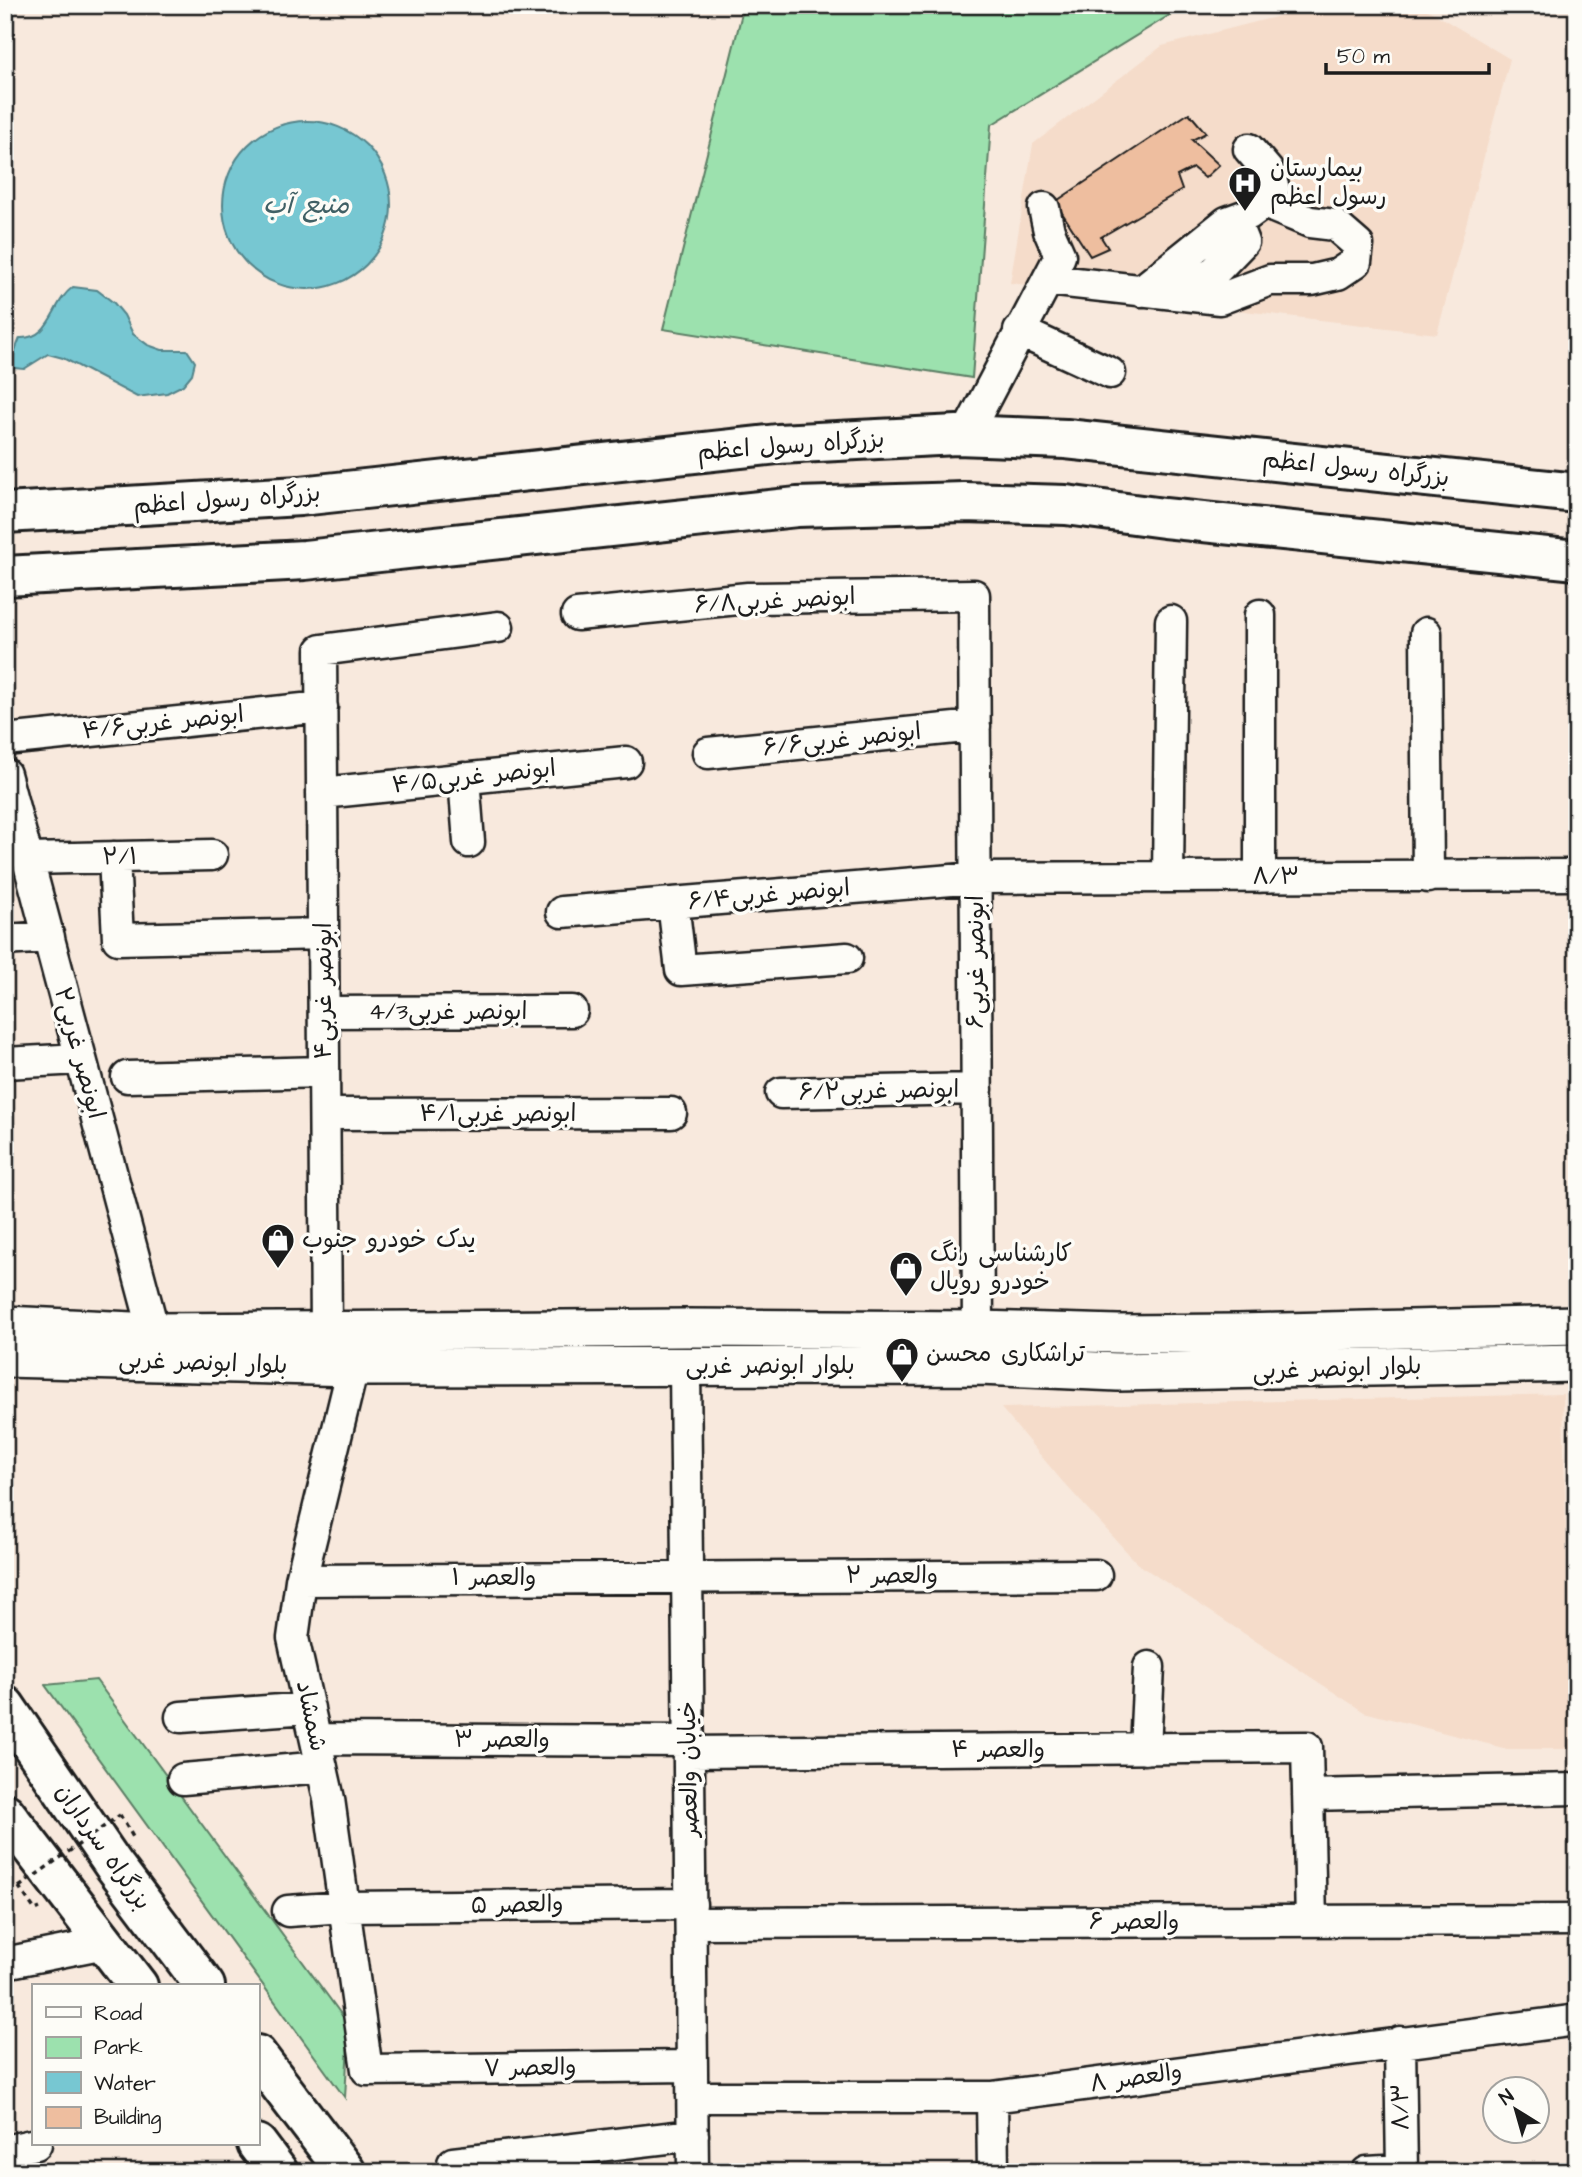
<svg xmlns="http://www.w3.org/2000/svg" width="1582" height="2177" font-family="'Architects Daughter','Playpen Sans Arabic',sans-serif">
	<style>
		.built { fill: #f5dcca }
		.green { fill: #9ce1ae; stroke: #5c7e65; stroke-width: 2 }
		.water { fill: #77c7d2; stroke: #538389; stroke-width: 2 }
		.building { fill: #eebe9f; stroke: #1c1c1c; stroke-width: 2 }
		.lines { fill: none; stroke-linecap: round; stroke-linejoin: round }
		.minor-casing { stroke: #1c1c1c; stroke-width: 35 }
		.major-casing { stroke: #1c1c1c; stroke-width: 42 }
		.highway-casing { stroke: #1c1c1c; stroke-width: 44 }
		.path { stroke: #1c1c1c; stroke-width: 3.5; stroke-dasharray: 5 5; stroke-linecap: butt }
		.minor { stroke: #fdfcf7; stroke-width: 30 }
		.major { stroke: #fdfcf7; stroke-width: 37 }
		.highway { stroke: #fdfcf7; stroke-width: 38 }
		.path-bridge { stroke: #1c1c1c; stroke-width: 3.5; stroke-dasharray: 5 5; stroke-linecap: butt }
		.labels { text-anchor: middle; dominant-baseline: central; stroke-width: 7; stroke-linejoin: round; paint-order: stroke }
		.poi-label { font-size: 24px; fill: #1c1c1c; stroke: #fdfcf7; text-anchor: start }
		.street-label { font-size: 24px; fill: #1c1c1c; stroke: #fdfcf7 }
		.water-label { font-size: 26px; font-style: italic; fill: #406065; stroke: #fdfcf7 }
	</style>
	<rect width="100%" height="100%" fill="#f8e9dd"/>
	<filter id="ink" filterUnits="userSpaceOnUse"><feTurbulence type="fractalNoise" baseFrequency=".0143" numOctaves="2"/><feDisplacementMap in="SourceGraphic" scale="14" xChannelSelector="R" yChannelSelector="G"/><feConvolveMatrix kernelMatrix="1 2 1 2 8 2 1 2 1" color-interpolation-filters="sRGB"/></filter>
	<g filter="url(#ink)">
		<path class="built" d="M 1322,5 L 1420,5 L 1510,59 L 1437,334 L 1010,283 L 1033,144 L 1162,46 Z
			M 1563,1394 L 1570,1749 L 1507,1749 L 1364,1712 L 1138,1564 L 1062,1481 L 1001,1408 Z"/>
		<path class="green" d="M 744,5 L 1186,5 L 991,125 L 972,378 L 663,329 Z
			M 96,1680 L 349,2025 L 345,2098 L 45,1685 Z"/>
		<path class="water" d="M223 205a84 84 0 1 1 168 0a84 84 0 1 1-168 0Z
			M 73,287 L 97,290 L 114,303 L 124,315 L 133,334 L 148,345 L 162,350 L 187,350 L 195,362 L 192,374 L 183,385 L 167,393 L 137,397 L 63,358 L 48,354 L 24,369 L 14,368 L 10,363 L 20,338 C 52,339 51,303 73,287 Z"/>
		<path class="building" d="M 1189,113 L 1206,133 L 1192,140 L 1219,165 L 1205,178 L 1193,168 L 1177,176 L 1182,190 L 1101,237 L 1108,248 L 1090,256 L 1055,202 Z"/>
		<g class="lines">
			<defs>
				<path id="minor" d="M 1048,280 L 1220,299 L 1270,280 L 1312,280 L 1338,274 L 1356,262 L 1358,245 L 1335,225 L 1310,222 L 1264,203
					M 1141,291 L 1227,222 L 1249,214 L 1264,203 L 1274,189 L 1268,171 L 1249,149
					M 1179,294 L 1215,271 L 1243,242 L 1239,232 L 1227,222
					M 1019,331 L 1110,373
					M 966,435 L 1060,256 L 1049,231 L 1044,208
					M 577,615 L 748,598 L 974,595 L 978,1330
					M 1426,633 L 1428,877
					M 5,740 L 322,707
					M 708,753 L 975,726
					M 5,774 L 154,1332
					M 464,778 L 469,842
					M 322,793 L 626,762
					M 114,857 L 118,939 L 323,934
					M 28,859 L 212,855
					M 1168,877 L 1171,621
					M 1260,877 L 1260,615
					M 673,903 L 681,970 L 847,958
					M 562,912 L 976,878 L 1577,875
					M 5,940 L 49,937
					M 324,1012 L 572,1011
					M 5,1063 L 80,1059
					M 127,1077 L 324,1072
					M 781,1093 L 977,1089
					M 325,1114 L 671,1113
					M 326,1332 L 321,650 L 498,627
					M 685,1366 L 693,2172
					M 353,1367 L 301,1580 L 293,1638 L 329,1799 L 367,2070 L 692,2066
					M 301,1580 L 1096,1575
					M 181,1717 L 309,1708
					M 316,1739 L 689,1741
					M 1145,1749 L 1149,1667
					M 689,1752 L 1307,1747 L 1311,1921
					M 183,1779 L 322,1767
					M 1308,1795 L 1577,1789
					M 288,1911 L 344,1907 L 691,1904
					M 691,1923 L 1577,1920
					M 5,1963 L 105,1943
					M 1400,2042 L 1402,2172
					M 692,2097 L 992,2097 L 1577,2020
					M 992,2097 L 993,2172
					M 5,2151 L 36,2144
					M 453,2163 L 693,2135
					M 1367,2172 L 1402,2170"/>
				<path id="major" d="M 5,1325 L 154,1332 L 686,1328 L 978,1330 L 1118,1334 L 1237,1333 L 1577,1325
					M 5,1358 L 353,1367 L 979,1366 L 1118,1372 L 1577,1363"/>
				<path id="highway" d="M 5,513 L 300,496 L 778,444 L 957,435 L 1066,439 L 1577,493
					M 5,576 L 305,560 L 797,507 L 964,502 L 1066,505 L 1164,518 L 1577,560
					M 5,1706 L 113,1864 L 205,1986
					M 5,1813 L 138,1986
					M 257,2055 L 346,2172
					M 257,2144 L 278,2172"/>
			</defs>
			<use href="#minor" class="minor-casing"/>
			<use href="#major" class="major-casing"/>
			<use href="#highway" class="highway-casing"/>
			<path class="path" d="M 120,1815 L 133,1837
				M 19,1887 L 35,1910 L 40,1908"/>
			<use href="#minor" class="minor"/>
			<use href="#major" class="major"/>
			<use href="#highway" class="highway"/>
			<path class="path-bridge" d="M 19,1887 L 120,1815"/>
		</g>
	</g>
	<defs>
		<symbol id="hospital-pin" viewBox="-11 -11 22 30"><path d="M0 17L-7.5 6A9.5 9.5 0 1 1 7.5 6Z" fill="#1c1c1c" stroke="#fdfcf7"/><path d="M-5-5h3v3.5h4V-5h3V5h-3V1.5h-4V5h-3Z" fill="#fff"/></symbol>
		<symbol id="shop-pin" viewBox="-11 -11 22 30"><path d="M0 17L-7.5 6A9.5 9.5 0 1 1 7.5 6Z" fill="#1c1c1c" stroke="#fdfcf7"/><path d="M-5-2.5h2.3a2.7 3.5 0 0 1 5.4 0H5L5.5 6h-11ZM-1.5-2.5h3a1.5 2.3 0 0 0-3 0Z" fill="#fff"/></symbol>
	</defs>
	<g fill-rule="evenodd">
		<use href="#hospital-pin" x="1226" y="164" width="38" height="52"/>
		<use href="#shop-pin" x="259" y="1221" width="38" height="52"/>
		<use href="#shop-pin" x="887" y="1249" width="38" height="52"/>
		<use href="#shop-pin" x="883" y="1335" width="38" height="52"/>
	</g>
	<g class="labels">
		<g class="poi-label">
			<text x="1270" y="169">بیمارستان<tspan x="1270" dy="28">رسول اعظم</tspan></text>
			<text x="302" y="1240">یدک خودرو جنوب</text>
			<text x="930" y="1254">کارشناسی رنگ<tspan x="930" dy="28">خودرو رویال</tspan></text>
			<text x="926" y="1354">تراشکاری محسن</text>
		</g>
		<g class="street-label">
			<text transform="translate(791 446) rotate(-4)">بزرگراه رسول اعظم</text>
			<text transform="translate(1356 469) rotate(6)">بزرگراه رسول اعظم</text>
			<text transform="translate(227 500) rotate(-4)">بزرگراه رسول اعظم</text>
			<text transform="translate(775 601) rotate(-3)">۶/۸ابونصر غربی</text>
			<text transform="translate(163 723) rotate(-6)">۴/۶ابونصر غربی</text>
			<text transform="translate(842 740) rotate(-6)">۶/۶ابونصر غربی</text>
			<text transform="translate(474 777) rotate(-6)">۴/۵ابونصر غربی</text>
			<text transform="translate(120 857) rotate(-1)">۲/۱</text>
			<text x="1276" y="877">۸/۳</text>
			<text transform="translate(769 895) rotate(-5)">۶/۴ابونصر غربی</text>
			<text transform="translate(976 962) rotate(-90)">۶ابونصر غربی</text>
			<text transform="translate(324 991) rotate(-90)">۴ابونصر غربی</text>
			<text x="448" y="1012">4/3ابونصر غربی</text>
			<text transform="translate(79 1053) rotate(75)">۲ابونصر غربی</text>
			<text transform="translate(879 1091) rotate(-1)">۶/۲ابونصر غربی</text>
			<text x="498" y="1114">۴/۱ابونصر غربی</text>
			<text transform="translate(203 1363) rotate(2)">بلوار ابونصر غربی</text>
			<text x="770" y="1366">بلوار ابونصر غربی</text>
			<text transform="translate(1337 1369) rotate(-2)">بلوار ابونصر غربی</text>
			<text x="892" y="1576">والعصر ۲</text>
			<text x="494" y="1578">والعصر ۱</text>
			<text transform="translate(311 1716) rotate(78)">شمشاد</text>
			<text x="502" y="1740">والعصر ۳</text>
			<text x="998" y="1750">والعصر ۴</text>
			<text transform="translate(689 1769) rotate(-91)">خیابان والعصر</text>
			<text transform="translate(103 1847) rotate(55)">بزرگراه سرداران</text>
			<text transform="translate(517 1905) rotate(-1)">والعصر ۵</text>
			<text x="1134" y="1922">والعصر ۶</text>
			<text transform="translate(530 2068) rotate(-1)">والعصر ۷</text>
			<text transform="translate(1136 2078) rotate(-8)">والعصر ۸</text>
			<text transform="translate(1401 2107) rotate(-91)">۸/۳</text>
		</g>
		<g class="water-label">
			<text x="306" y="205">منبع آب</text>
		</g>
	</g>
	<rect width="1582" height="2177" fill="none" stroke="#fdfcf7" stroke-width="28"/>
	<rect x="14" y="14" width="1554" height="2149" fill="none" stroke="#1c1c1c" stroke-width="2.5" filter="url(#ink)"/>
	<rect x="32" y="1984" width="228" height="161" fill="#fdfcf7" stroke="#a3a29f" stroke-width="2"/>
	<rect x="46" y="2007" width="35" height="10" fill="#fdfcf7" stroke="#a3a29f" stroke-width="2"/>
	<text x="94" y="2020" font-size="21" fill="#1c1c1c">Road</text>
	<rect x="46" y="2037" width="35" height="21" fill="#9ce1ae" stroke="#a3a29f" stroke-width="2"/>
	<text x="94" y="2054" font-size="21" fill="#1c1c1c">Park</text>
	<rect x="46" y="2072" width="35" height="21" fill="#77c7d2" stroke="#a3a29f" stroke-width="2"/>
	<text x="94" y="2090" font-size="21" fill="#1c1c1c">Water</text>
	<rect x="46" y="2107" width="35" height="21" fill="#eebe9f" stroke="#a3a29f" stroke-width="2"/>
	<text x="94" y="2124" font-size="21" fill="#1c1c1c">Building</text>
	<g transform="translate(1516 2110) rotate(323)"><circle r="33" fill="#fdfcf7" stroke="#a3a29f" stroke-width="2"/>
	<path d="M0-5L12 26L0 18L-12 26Z" fill="#1c1c1c"/>
	<text y="-10" font-size="19" font-weight="bold" text-anchor="middle" fill="#1c1c1c">N</text>
	</g>
	<path d="M1326 63v10h163v-10" fill="none" stroke="#1c1c1c" stroke-width="3.5"/>
	<text x="1337" y="63" font-size="21" fill="#1c1c1c" stroke="#fdfcf7" stroke-width="5" paint-order="stroke">50 m</text>
</svg>
